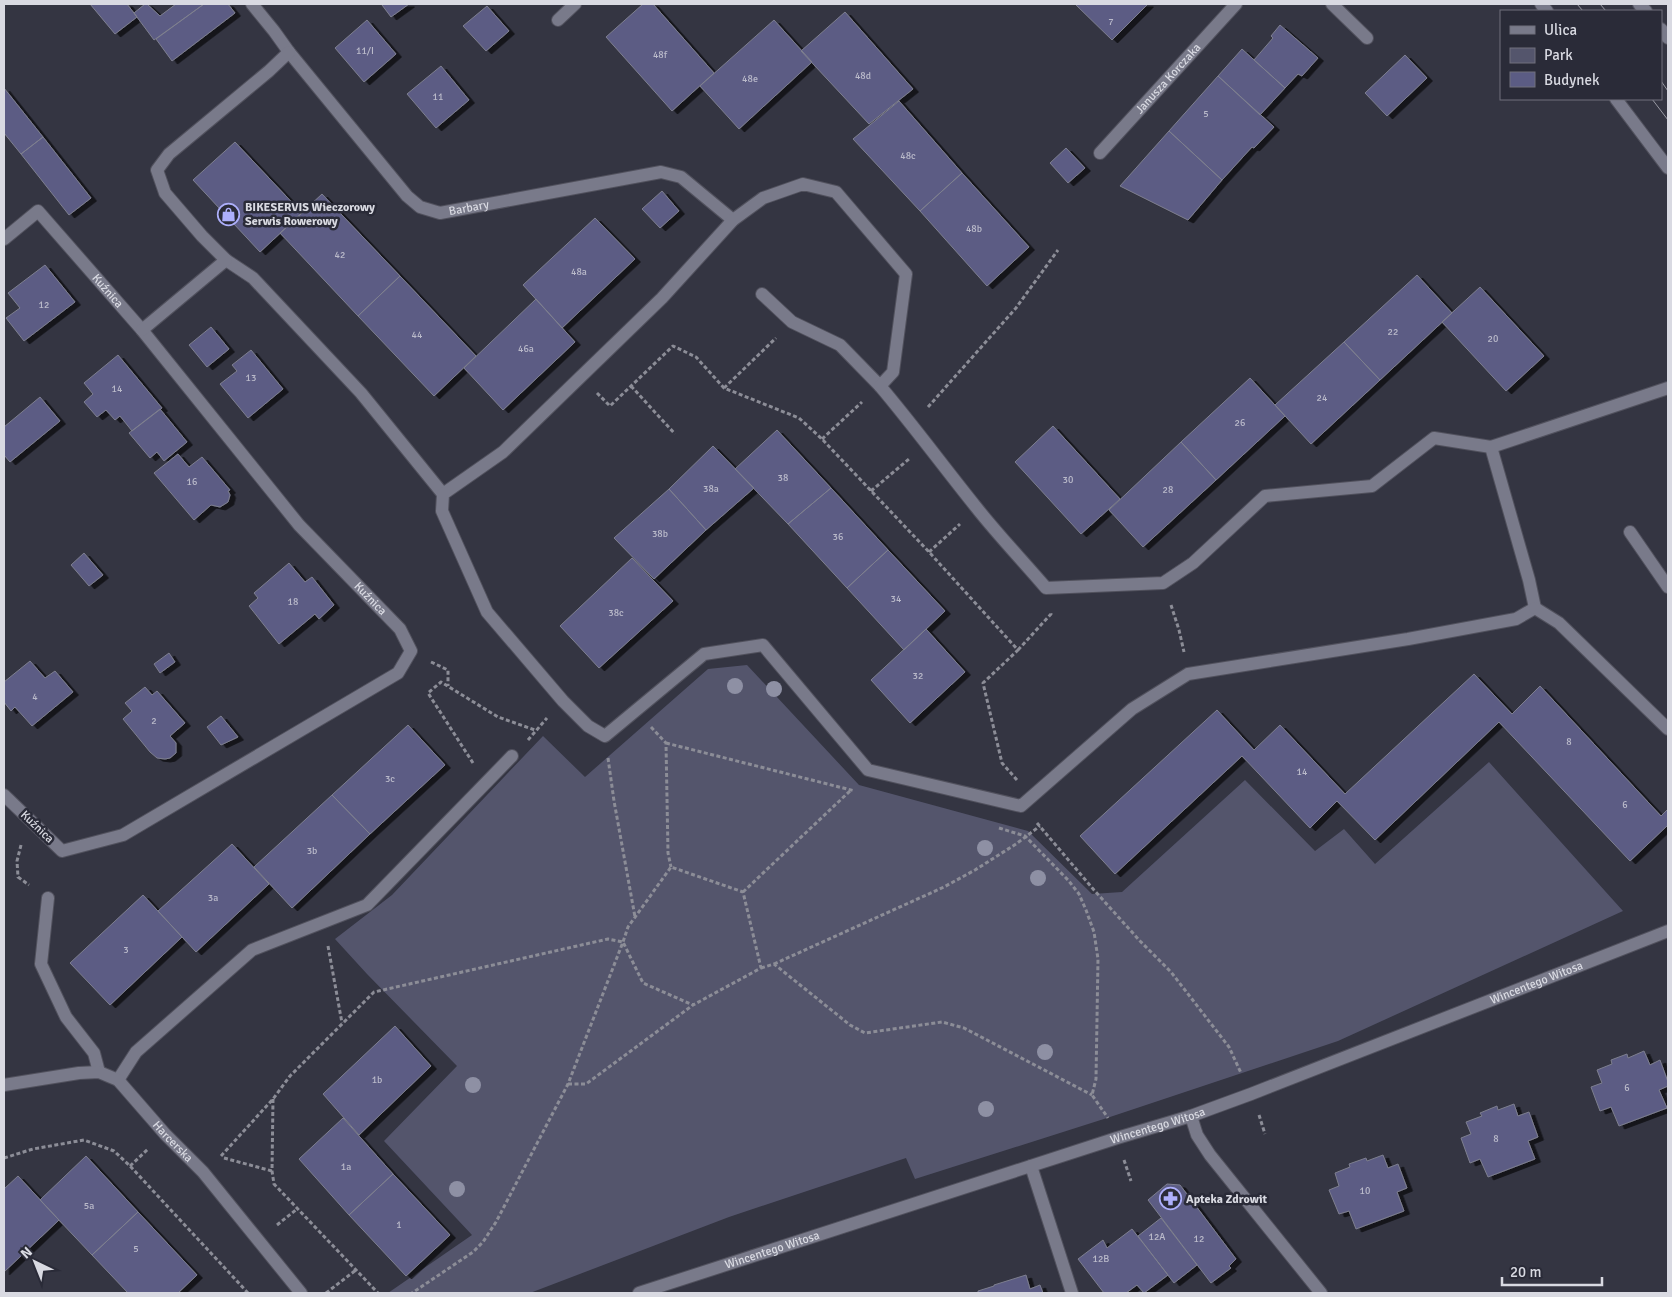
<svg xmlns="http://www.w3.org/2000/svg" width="1672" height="1297" font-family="Signika,sans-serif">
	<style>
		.green { fill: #54556c }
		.building { fill: #5b5c84; stroke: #7e7f8f; filter: url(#shadow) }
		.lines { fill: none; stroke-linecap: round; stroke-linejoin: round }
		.minor-casing { stroke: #51515d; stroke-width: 14 }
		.path { stroke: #8c8d97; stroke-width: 3; stroke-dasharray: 4 2.5; stroke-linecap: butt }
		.minor { stroke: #797a8a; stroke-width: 12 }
		.tram { stroke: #999aa4; stroke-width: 1 }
		.tree { fill: #8e90a4 }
		.labels { text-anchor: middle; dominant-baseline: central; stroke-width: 5; stroke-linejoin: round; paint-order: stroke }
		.number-label { font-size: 10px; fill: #babaca }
		.street-label { font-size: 12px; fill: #d9dae2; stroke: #2a2b38 }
		.poi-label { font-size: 12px; font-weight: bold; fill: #d9dae2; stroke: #2a2b38; text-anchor: start }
	</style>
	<defs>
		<filter id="shadow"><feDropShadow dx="5.5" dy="3" stdDeviation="0" flood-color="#0009"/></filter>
	</defs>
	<rect width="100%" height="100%" fill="#343542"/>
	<path class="green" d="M 747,665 L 859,785 L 1028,831 L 1092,894 L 1122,892 L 1245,780 L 1315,851 L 1344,829 L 1375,864 L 1489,762 L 1623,911 L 1338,1041 L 1107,1118 L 915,1179 L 906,1158 L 729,1217 L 530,1293 L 388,1293 L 472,1235 L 384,1141 L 457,1066 L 367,974 L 335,939 L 392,895 L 543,736 L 585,777 L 708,669 Z"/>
	<path class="building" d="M 90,4 L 127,4 L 137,17 L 115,34 Z
		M 145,4 L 147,4 L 160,16 L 176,4 L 204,4 L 154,40 L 134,13 Z
		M 204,4 L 228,4 L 235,13 L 172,61 L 156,39 Z
		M 384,4 L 409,4 L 391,17 L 382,5 Z
		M 643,4 L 653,4 L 714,73 L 672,111 L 606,37 Z
		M 1075,4 L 1148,4 L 1112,40 Z
		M 487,6 L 509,31 L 486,51 L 463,26 Z
		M 845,12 L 913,89 L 869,124 L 801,51 Z
		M 367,20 L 396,54 L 364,82 L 335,48 Z
		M 774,20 L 812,62 L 739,129 L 700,86 Z
		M 1280,25 L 1318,58 L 1302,76 L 1298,74 L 1285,88 L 1254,60 L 1273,38 L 1271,36 Z
		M 1242,49 L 1285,88 L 1260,115 L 1218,76 Z
		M 1405,55 L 1427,78 L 1387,116 L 1365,93 Z
		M 441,66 L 469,100 L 436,128 L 407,94 Z
		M 1218,76 L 1274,127 L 1254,148 L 1252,147 L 1222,180 L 1169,131 Z
		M 4,88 L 43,137 L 21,154 L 4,133 Z
		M 899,101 L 962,173 L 920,211 L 853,139 Z
		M 1169,131 L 1222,180 L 1188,220 L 1120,186 Z
		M 43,137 L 91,198 L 69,215 L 21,154 Z
		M 235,142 L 302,213 L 260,252 L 193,180 Z
		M 1066,148 L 1085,168 L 1068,183 L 1050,163 Z
		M 962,173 L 1029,247 L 987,286 L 920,211 Z
		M 662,191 L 679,211 L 660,228 L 642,209 Z
		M 322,194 L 400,276 L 358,316 L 280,233 Z
		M 595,218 L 635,259 L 562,328 L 523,285 Z
		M 45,265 L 75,302 L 24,341 L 6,318 L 20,308 L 8,293 Z
		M 1417,275 L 1452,313 L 1380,380 L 1344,342 Z
		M 400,276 L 476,356 L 434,396 L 358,316 Z
		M 1480,287 L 1544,356 L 1506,391 L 1442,322 Z
		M 536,299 L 575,342 L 503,410 L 464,368 Z
		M 211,327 L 229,349 L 207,367 L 189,345 Z
		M 1344,342 L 1380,380 L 1311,444 L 1275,405 Z
		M 251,350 L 283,389 L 248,418 L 220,384 L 237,371 L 232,365 Z
		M 118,355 L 162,408 L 132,431 L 120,416 L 115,420 L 106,410 L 97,417 L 84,402 L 93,394 L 84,383 Z
		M 1250,378 L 1285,416 L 1216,480 L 1181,442 Z
		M 40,397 L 60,421 L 10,462 L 4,455 L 4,427 Z
		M 160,409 L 187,442 L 164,461 L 157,452 L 150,458 L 129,433 Z
		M 1053,426 L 1120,499 L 1081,534 L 1015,462 Z
		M 777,430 L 831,488 L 788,524 L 735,469 Z
		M 1181,442 L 1216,480 L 1143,547 L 1109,510 Z
		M 713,446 L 754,488 L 706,530 L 669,489 Z
		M 178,454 L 189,467 L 202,457 L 230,490 L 228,491 L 230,495 L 228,502 L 220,507 L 211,505 L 194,520 L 154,473 Z
		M 831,488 L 888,550 L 847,588 L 788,524 Z
		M 669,489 L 706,530 L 654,579 L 614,538 Z
		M 888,550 L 945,611 L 904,650 L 847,588 Z
		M 84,553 L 103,575 L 89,586 L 71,565 Z
		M 632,558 L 673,601 L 599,668 L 560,626 Z
		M 289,563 L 305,582 L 312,577 L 334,605 L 319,619 L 315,614 L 279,644 L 249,606 L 258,598 L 254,593 Z
		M 926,629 L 965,672 L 910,723 L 871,680 Z
		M 169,653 L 175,662 L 160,673 L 154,664 Z
		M 30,661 L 45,678 L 55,671 L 73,692 L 32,726 L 15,707 L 11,711 L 4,702 L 4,682 Z
		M 1474,674 L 1512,714 L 1540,686 L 1661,816 L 1668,809 L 1668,825 L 1630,861 L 1499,722 L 1375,840 L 1337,801 L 1310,828 L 1242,756 L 1115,874 L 1080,836 L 1217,710 L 1254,750 L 1280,725 L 1345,794 Z
		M 145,687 L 152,695 L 157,691 L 185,723 L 170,736 L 176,743 L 176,753 L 170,758 L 165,759 L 157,758 L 150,752 L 123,719 L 132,711 L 125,703 Z
		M 221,716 L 238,737 L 221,745 L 207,727 Z
		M 408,725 L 445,765 L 370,834 L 332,795 Z
		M 332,795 L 370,834 L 292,908 L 254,867 Z
		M 232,844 L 269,884 L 196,952 L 158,911 Z
		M 143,895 L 182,937 L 110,1005 L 70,963 Z
		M 395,1026 L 431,1066 L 359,1135 L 323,1094 Z
		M 1644,1051 L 1650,1065 L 1660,1060 L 1668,1082 L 1668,1086 L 1659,1090 L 1667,1108 L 1619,1126 L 1611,1107 L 1600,1111 L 1591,1087 L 1602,1083 L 1597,1070 L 1612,1064 L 1611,1060 L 1627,1054 L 1628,1058 Z
		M 1514,1104 L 1518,1116 L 1529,1112 L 1538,1137 L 1528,1141 L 1535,1159 L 1488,1177 L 1480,1159 L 1470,1163 L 1461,1138 L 1471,1134 L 1466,1122 L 1482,1116 L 1480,1113 L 1497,1106 L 1498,1110 Z
		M 343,1118 L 393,1174 L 349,1215 L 299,1159 Z
		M 1383,1155 L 1388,1168 L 1398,1164 L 1407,1188 L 1397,1192 L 1404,1211 L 1356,1229 L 1349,1211 L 1339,1214 L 1329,1190 L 1339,1186 L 1335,1173 L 1350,1167 L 1349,1164 L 1366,1158 L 1367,1161 Z
		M 86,1156 L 138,1212 L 92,1255 L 40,1200 Z
		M 393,1174 L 450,1235 L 406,1276 L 349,1215 Z
		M 18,1176 L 59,1220 L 4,1272 L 4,1189 Z
		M 1167,1184 L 1180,1185 L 1236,1259 L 1229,1266 L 1231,1268 L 1211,1283 L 1148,1200 Z
		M 138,1212 L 197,1275 L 178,1293 L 128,1293 L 92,1255 Z
		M 1161,1218 L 1197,1265 L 1174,1283 L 1138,1236 Z
		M 1132,1229 L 1168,1275 L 1144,1293 L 1137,1285 L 1126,1293 L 1104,1293 L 1078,1259 L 1103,1240 L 1107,1248 Z
		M 1026,1275 L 1030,1289 L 1040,1285 L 1043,1293 L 978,1293 L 978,1291 L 994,1286 L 994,1285 Z"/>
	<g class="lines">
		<defs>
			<g id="minor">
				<path id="s1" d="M 252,4 L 274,31 L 289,52 L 407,196 L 420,207 L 440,213 L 661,172 L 681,177 L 733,220"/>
				<path d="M 1332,4 L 1367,38"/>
				<path d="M 1541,4 L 1547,11"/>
				<path d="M 1639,4 L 1646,11"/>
				<path d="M 558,20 L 575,4"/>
				<path d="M 1661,29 L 1668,38"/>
				<path d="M 1616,99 L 1668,168"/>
				<path id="s2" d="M 1100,153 L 1236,4"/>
				<path id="s3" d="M 4,239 L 38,211 L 142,330 L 299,525 L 400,629 L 411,651 L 398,673 L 123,835 L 62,851 L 4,795"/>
				<path d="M 226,260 L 253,278 L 361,393 L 443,494"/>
				<path d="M 762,294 L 792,322 L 840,345 L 880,386"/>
				<path d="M 142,330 L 226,260 L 202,236 L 165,193 L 157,170 L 169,154 L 269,71 L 289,52"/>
				<path d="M 1491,447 L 1529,580 L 1535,608 L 1516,619 L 1408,639 L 1188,674 L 1132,709 L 1021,806 L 868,770 L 763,645 L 704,654 L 605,736 L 588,726 L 563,701 L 487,612 L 442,511 L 443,494 L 503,452 L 662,298 L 733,220 L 763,198 L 803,184 L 836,192 L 906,274 L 893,372 L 880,386 C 913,425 943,466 976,507 C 998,535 1023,561 1046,588 L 1163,583 L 1193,563 L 1265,496 L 1372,486 L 1434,438 L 1491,447 L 1668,388"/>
				<path d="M 1630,532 L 1668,587"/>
				<path d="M 1535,608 L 1559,623 L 1668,729"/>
				<path d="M 48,898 L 41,964 L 66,1017 L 94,1053 L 99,1072"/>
				<path d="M 118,1080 L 136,1052 L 252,950 L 367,905 L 512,756"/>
				<path id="s4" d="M 4,1085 L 79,1073 L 99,1072 L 118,1080 L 165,1134 L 203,1172 L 301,1293"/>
				<path d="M 1191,1116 L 1197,1135 L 1210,1155 L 1321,1293"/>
				<path d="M 1031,1166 L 1072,1293"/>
				<path id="s5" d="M 639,1293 L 1117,1138 L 1191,1116 L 1251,1094 L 1668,931"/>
			</g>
		</defs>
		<use href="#minor" class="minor-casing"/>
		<path class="path" d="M 631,386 L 675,434
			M 724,388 L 776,338
			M 597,393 L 610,406 L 673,346 L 696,357 L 724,388 L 799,418 L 822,439 L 929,552 L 1018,650 L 983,683 L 1002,763 L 1017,780
			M 928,407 L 1016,308 L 1058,250
			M 822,439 L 862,402
			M 871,491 L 909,459
			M 929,552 L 960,524
			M 1171,605 L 1179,630 L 1184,652
			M 1018,650 L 1051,614 L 1050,611
			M 431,662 L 448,670 L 448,686
			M 651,727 L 666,743 L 668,853 L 671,867
			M 528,740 L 547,718
			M 666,743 L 855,791
			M 608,758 L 614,801 L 635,917
			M 473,763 L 428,693 L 441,682 L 498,717 L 535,730
			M 1037,823 L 1094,890 L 1140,941 L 1171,972 L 1229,1047 L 1241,1073
			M 999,828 L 1025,836 L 1068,880 L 1079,894 L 1086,910 L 1094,932 L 1098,959 L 1096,1079 L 1092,1095 L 1108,1118
			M 21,845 L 17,861 L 18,877 L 29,885
			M 743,892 L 851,790
			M 328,946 L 342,1023
			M 774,964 L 944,887 L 975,870 L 1016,844 L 1040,826
			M 761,968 L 774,964 L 850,1025 L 865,1033 L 942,1022 L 964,1028 L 1092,1095
			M 568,1084 L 586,1084 L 693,1005
			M 273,1099 L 272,1171 L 274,1184 L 378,1293
			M 1259,1115 L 1265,1134
			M 221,1156 L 273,1099 L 290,1076 L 374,992 L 608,939 L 623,942 L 643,983 L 693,1005 L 761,968 L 743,892 L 671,867 L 628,927 L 623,942 L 568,1084 L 496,1222 L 483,1242 L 473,1252 L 412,1293
			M 4,1158 L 33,1149 L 84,1140 L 114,1151 L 130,1166 L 248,1293
			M 224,1158 L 272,1171
			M 1124,1160 L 1131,1181
			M 130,1166 L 148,1149
			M 277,1225 L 297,1209
			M 326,1293 L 356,1270"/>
		<use href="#minor" class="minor"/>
		<path class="tram" d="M 1577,4 L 1583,11
			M 1600,4 L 1606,11
			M 1661,81 L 1668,91
			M 1652,99 L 1668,120"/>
	</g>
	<g class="tree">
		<circle cx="735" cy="686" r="8"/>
		<circle cx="774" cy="689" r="8"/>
		<circle cx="985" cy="848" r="8"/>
		<circle cx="1038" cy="878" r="8"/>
		<circle cx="1045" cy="1052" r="8"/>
		<circle cx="473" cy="1085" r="8"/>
		<circle cx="986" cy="1109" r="8"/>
		<circle cx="457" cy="1189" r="8"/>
	</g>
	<defs>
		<symbol id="shop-ring" viewBox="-11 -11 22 22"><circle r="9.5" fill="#2a2b38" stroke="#adaffb" stroke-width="1.5"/><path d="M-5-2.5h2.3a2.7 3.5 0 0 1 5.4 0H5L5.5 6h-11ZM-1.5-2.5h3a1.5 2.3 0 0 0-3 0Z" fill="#adaffb"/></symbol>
		<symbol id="pharmacy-ring" viewBox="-11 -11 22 22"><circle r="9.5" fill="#2a2b38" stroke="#adaffb" stroke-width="1.5"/><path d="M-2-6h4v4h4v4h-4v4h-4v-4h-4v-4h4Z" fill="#adaffb"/></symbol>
	</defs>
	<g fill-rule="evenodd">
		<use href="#shop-ring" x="216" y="202" width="25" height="25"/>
		<use href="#pharmacy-ring" x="1158" y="1186" width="25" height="25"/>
	</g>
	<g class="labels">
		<g class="number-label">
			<text x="1111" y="22">7</text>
			<text x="365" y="51">11/I</text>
			<text x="660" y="55">48f</text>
			<text x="863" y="76">48d</text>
			<text x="750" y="79">48e</text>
			<text x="438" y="97">11</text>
			<text x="1206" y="114">5</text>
			<text x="908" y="156">48c</text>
			<text x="974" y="229">48b</text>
			<text x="340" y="255">42</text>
			<text x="579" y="272">48a</text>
			<text x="44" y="305">12</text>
			<text x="1393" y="332">22</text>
			<text x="417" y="335">44</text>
			<text x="1493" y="339">20</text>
			<text x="526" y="349">46a</text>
			<text x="251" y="378">13</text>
			<text x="117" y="389">14</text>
			<text x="1322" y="398">24</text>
			<text x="1240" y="423">26</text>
			<text x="783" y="478">38</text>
			<text x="1068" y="480">30</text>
			<text x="192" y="482">16</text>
			<text x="711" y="489">38a</text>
			<text x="1168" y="490">28</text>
			<text x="660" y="534">38b</text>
			<text x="838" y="537">36</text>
			<text x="896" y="599">34</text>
			<text x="293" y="602">18</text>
			<text x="616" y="613">38c</text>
			<text x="918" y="676">32</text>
			<text x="35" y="697">4</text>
			<text x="154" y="721">2</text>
			<text x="1569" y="742">8</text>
			<text x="1302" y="772">14</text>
			<text x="390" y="779">3c</text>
			<text x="1625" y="805">6</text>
			<text x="312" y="851">3b</text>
			<text x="213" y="898">3a</text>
			<text x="126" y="950">3</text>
			<text x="377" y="1080">1b</text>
			<text x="1627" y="1088">6</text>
			<text x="1496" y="1139">8</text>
			<text x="346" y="1167">1a</text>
			<text x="1365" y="1191">10</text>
			<text x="89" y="1206">5a</text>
			<text x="399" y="1225">1</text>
			<text x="1157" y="1237">12A</text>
			<text x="1199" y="1239">12</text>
			<text x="136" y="1249">5</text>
			<text x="1101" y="1259">12B</text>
		</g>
		<g class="street-label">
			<text stroke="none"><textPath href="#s2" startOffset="101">Janusza Korczaka</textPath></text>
			<text stroke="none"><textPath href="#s1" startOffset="314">Barbary</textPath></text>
			<text stroke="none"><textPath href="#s3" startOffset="150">Kuźnica</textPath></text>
			<text stroke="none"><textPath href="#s3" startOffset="555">Kuźnica</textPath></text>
			<text transform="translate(37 827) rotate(44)">Kuźnica</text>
			<text stroke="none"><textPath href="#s5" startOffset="950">Wincentego Witosa</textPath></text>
			<text stroke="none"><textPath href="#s5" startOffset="545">Wincentego Witosa</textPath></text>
			<text stroke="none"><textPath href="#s4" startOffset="199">Harcerska</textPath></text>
			<text stroke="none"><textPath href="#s5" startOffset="140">Wincentego Witosa</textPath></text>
		</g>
		<g class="poi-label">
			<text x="245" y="207">BIKESERVIS Wieczorowy<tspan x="245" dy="14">Serwis Rowerowy</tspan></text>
			<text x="1186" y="1199">Apteka Zdrowit</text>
		</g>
	</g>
	<rect width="1672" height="1297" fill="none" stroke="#d9dae2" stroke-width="10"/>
	<rect x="1500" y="10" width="162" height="90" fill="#2a2b38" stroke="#70717c"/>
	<rect x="1510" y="26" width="25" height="8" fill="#797a8a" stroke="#70717c"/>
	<text x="1544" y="35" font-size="15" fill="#d9dae2">Ulica</text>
	<rect x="1510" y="48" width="25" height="15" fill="#54556c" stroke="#70717c"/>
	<text x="1544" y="60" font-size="15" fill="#d9dae2">Park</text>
	<rect x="1510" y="72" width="25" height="15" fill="#5b5c84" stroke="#70717c"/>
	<text x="1544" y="85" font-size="15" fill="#d9dae2">Budynek</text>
	<g transform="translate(35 1262) rotate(317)" stroke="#2a2b38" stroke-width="4" paint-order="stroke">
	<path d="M0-4L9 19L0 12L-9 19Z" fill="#d9dae2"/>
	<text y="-8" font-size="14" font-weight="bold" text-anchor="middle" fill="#d9dae2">N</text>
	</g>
	<path d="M1502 1277v8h100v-8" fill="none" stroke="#d9dae2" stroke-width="2.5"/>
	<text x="1510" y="1277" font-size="15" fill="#d9dae2" stroke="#2a2b38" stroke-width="4" paint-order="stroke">20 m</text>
</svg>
